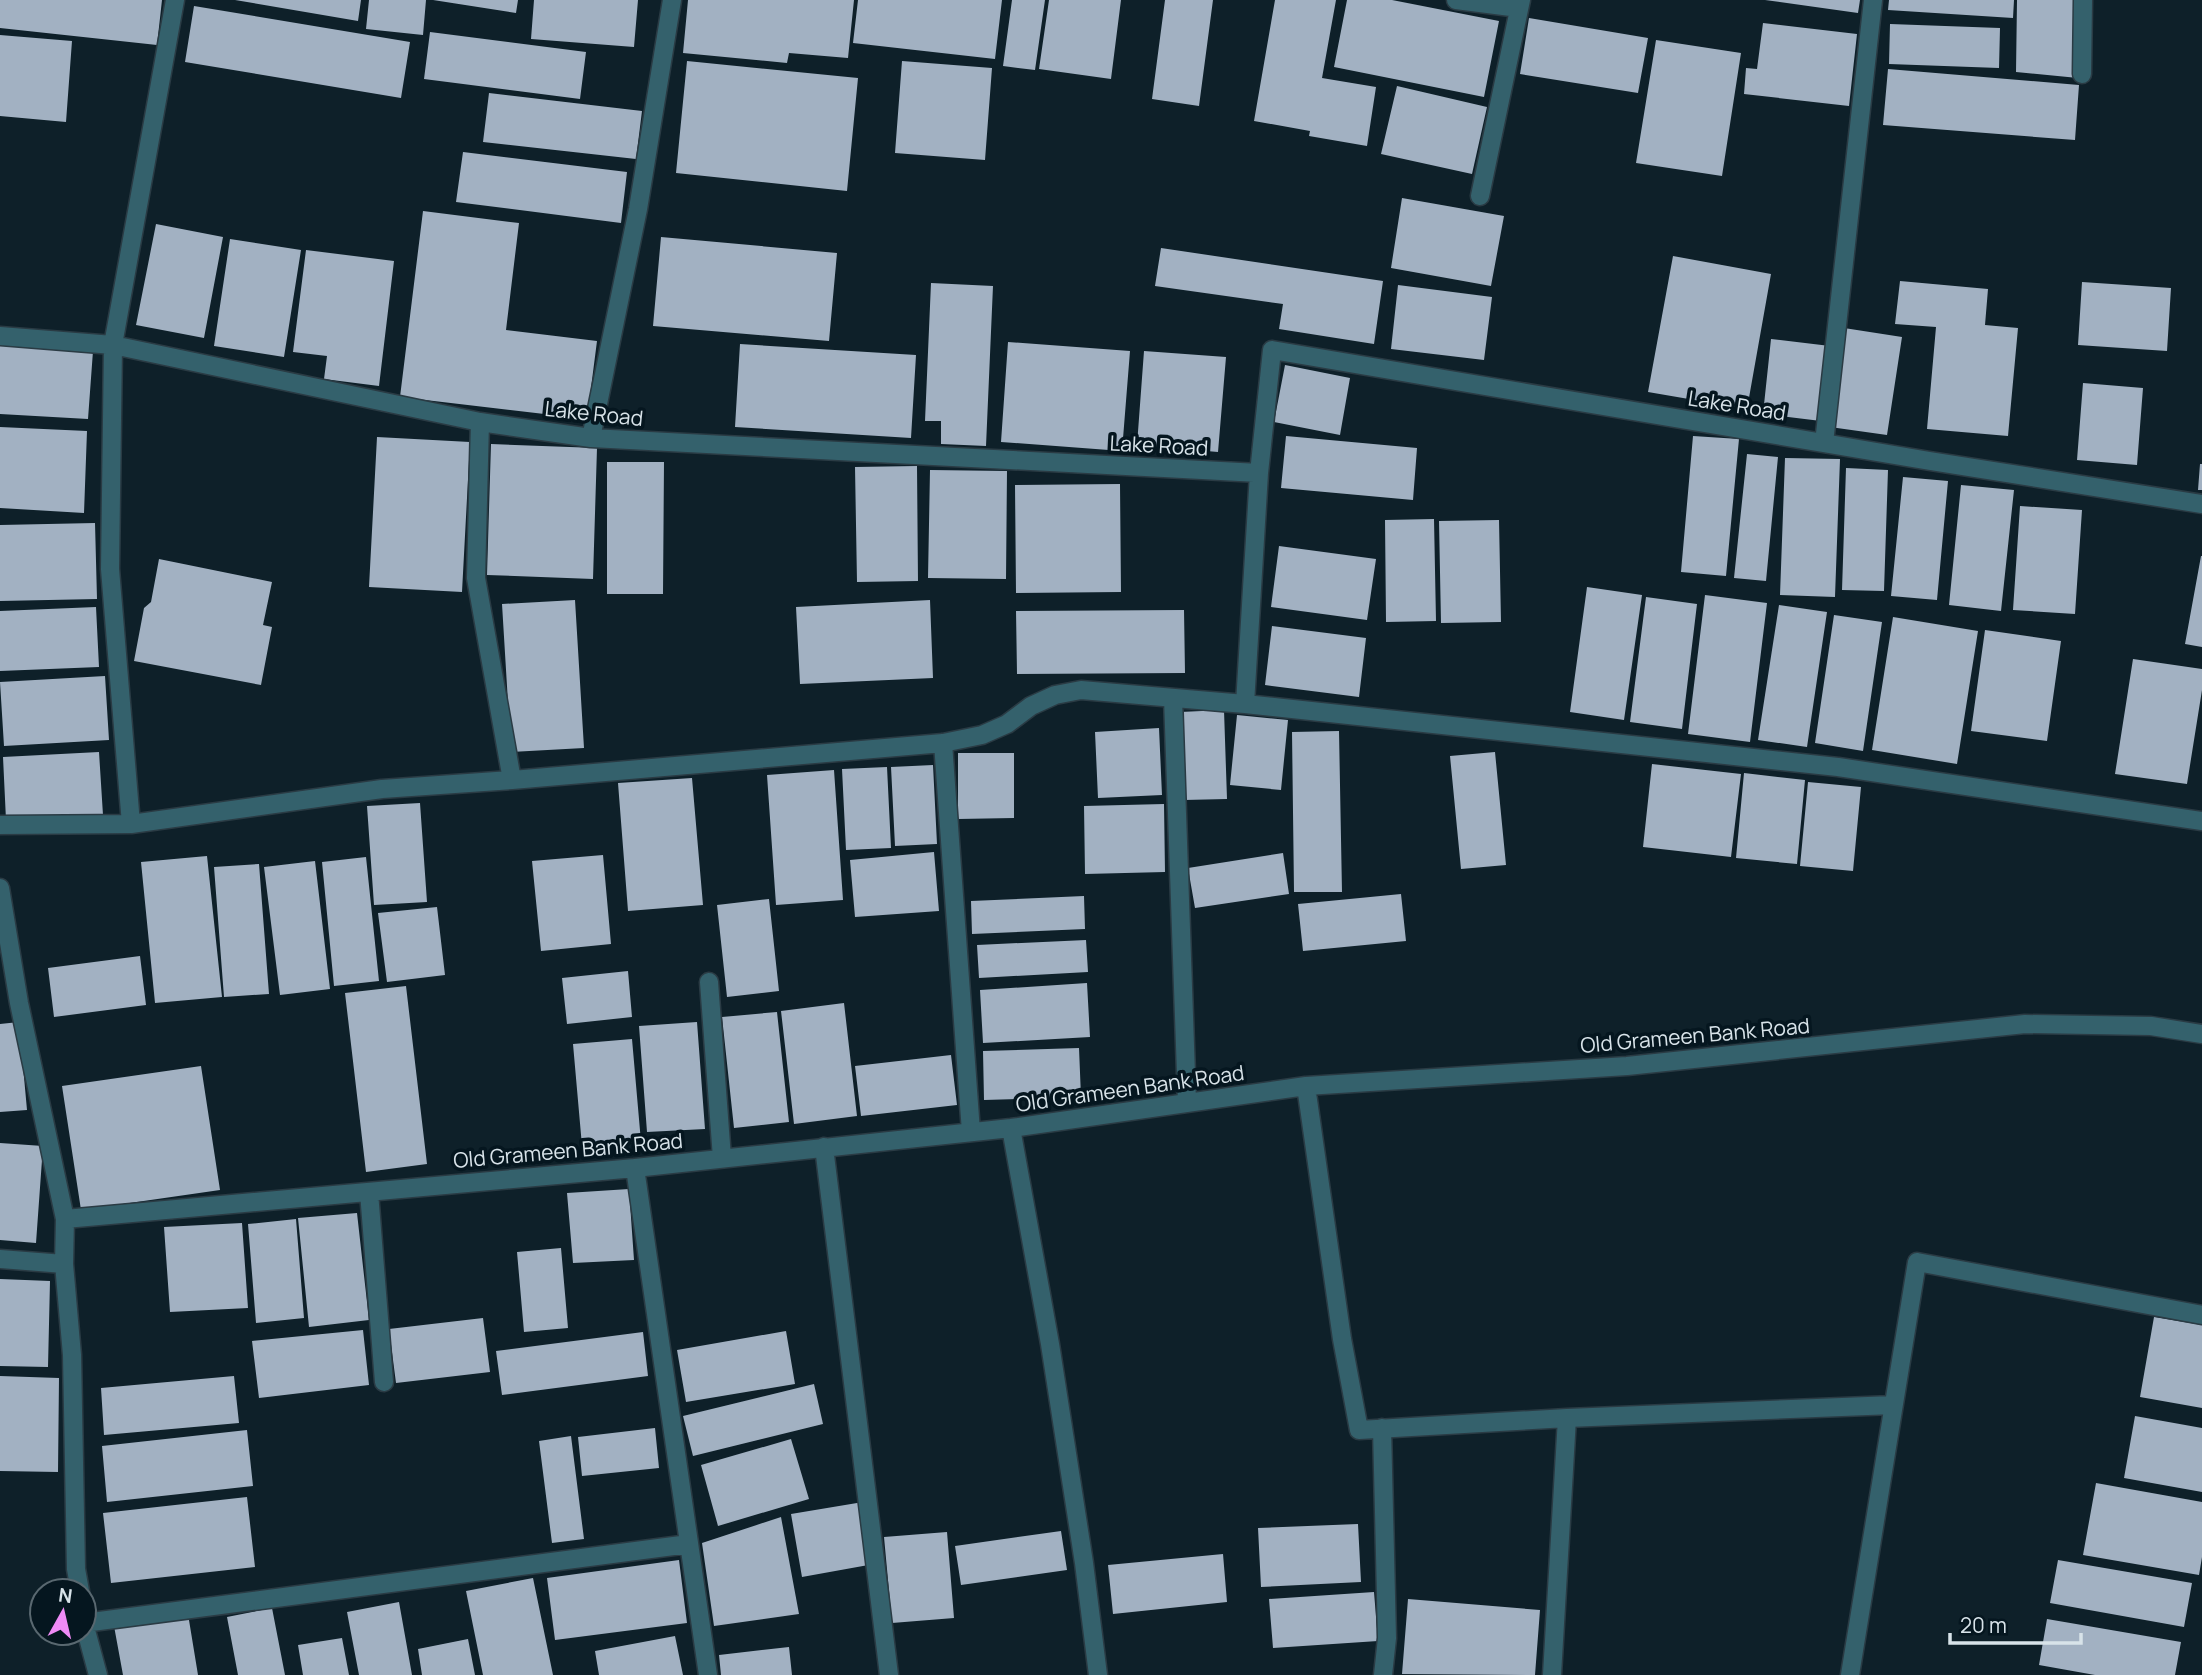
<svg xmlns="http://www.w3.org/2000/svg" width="2202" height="1675" font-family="Manrope,sans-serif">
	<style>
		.building { fill: #a2b1c2 }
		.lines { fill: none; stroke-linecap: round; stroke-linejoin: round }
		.minor-casing { stroke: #2a3b44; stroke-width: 21 }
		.minor { stroke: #34616c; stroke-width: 18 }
		.labels { text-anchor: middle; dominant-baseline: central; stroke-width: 7; stroke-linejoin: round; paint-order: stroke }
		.street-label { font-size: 21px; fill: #d8e3e9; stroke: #05161f }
	</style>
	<rect width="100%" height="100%" fill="#0e2029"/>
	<path class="building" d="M 0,0 L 162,0 L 157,45 L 0,28 Z
		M 235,0 L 361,0 L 358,21 Z
		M 369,0 L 426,0 L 423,35 L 366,29 Z
		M 433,0 L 518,0 L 516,13 Z
		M 534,0 L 638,0 L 634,47 L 531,39 Z
		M 688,0 L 854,0 L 848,58 L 789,53 L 787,63 L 683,53 Z
		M 858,0 L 1002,0 L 995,59 L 853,43 Z
		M 1012,0 L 1045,0 L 1035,70 L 1003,66 Z
		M 1049,0 L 1121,0 L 1111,79 L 1039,69 Z
		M 1165,0 L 1213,0 L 1199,106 L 1152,99 Z
		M 1275,0 L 1336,0 L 1322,78 L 1376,87 L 1367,146 L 1309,136 L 1310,131 L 1254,121 Z
		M 1347,0 L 1392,0 L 1499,21 L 1484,97 L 1334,67 Z
		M 1765,0 L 1860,0 L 1858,13 Z
		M 1889,0 L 2014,0 L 2013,18 L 1888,10 Z
		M 2017,0 L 2080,0 L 2078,78 L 2016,72 Z
		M 194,6 L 410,42 L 401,98 L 185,62 Z
		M 1529,18 L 1648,38 L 1638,93 L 1520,74 Z
		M 1763,23 L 1857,34 L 1849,106 L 1744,94 L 1746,68 L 1757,69 Z
		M 1890,24 L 2000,28 L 1999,68 L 1889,64 Z
		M 430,32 L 586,52 L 580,99 L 424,79 Z
		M 0,35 L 72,41 L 66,122 L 0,116 Z
		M 1656,40 L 1741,53 L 1722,176 L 1636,163 Z
		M 687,61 L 858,78 L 847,191 L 676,173 Z
		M 902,61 L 992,68 L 985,160 L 895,153 Z
		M 1888,69 L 2079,85 L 2075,140 L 1883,125 Z
		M 1397,86 L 1487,107 L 1472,174 L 1381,154 Z
		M 489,93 L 642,111 L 636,159 L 483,142 Z
		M 463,152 L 627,172 L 621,223 L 456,202 Z
		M 1402,198 L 1504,216 L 1491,286 L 1391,268 Z
		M 423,211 L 519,223 L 506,330 L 597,341 L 587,419 L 400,397 Z
		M 156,224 L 223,237 L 204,338 L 136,325 Z
		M 661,237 L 837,253 L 829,341 L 653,326 Z
		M 230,239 L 301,250 L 284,357 L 214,346 Z
		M 1161,248 L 1383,281 L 1374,344 L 1279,329 L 1283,304 L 1155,286 Z
		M 306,250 L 394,261 L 379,386 L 324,379 L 327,356 L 293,352 Z
		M 1673,256 L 1771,274 L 1747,409 L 1648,392 Z
		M 1900,281 L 1988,289 L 1985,325 L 2018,328 L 2008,436 L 1927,429 L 1936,327 L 1895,324 Z
		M 2082,282 L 2171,288 L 2167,351 L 2078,345 Z
		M 931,283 L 993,286 L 986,446 L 941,444 L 941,421 L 925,421 Z
		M 1398,285 L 1492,297 L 1484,360 L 1391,349 Z
		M 1844,328 L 1902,337 L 1887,435 L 1830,427 Z
		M 1771,339 L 1830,346 L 1821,421 L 1763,414 Z
		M 1008,342 L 1130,351 L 1122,451 L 1001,442 Z
		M 740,344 L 916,355 L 911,438 L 735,427 Z
		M 0,345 L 93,351 L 88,419 L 0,414 Z
		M 1144,351 L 1226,357 L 1218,452 L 1137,445 Z
		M 1285,365 L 1350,378 L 1340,435 L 1274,422 Z
		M 2083,383 L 2143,388 L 2137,465 L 2077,460 Z
		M 0,427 L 87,431 L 84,513 L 0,508 Z
		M 1286,436 L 1417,448 L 1413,500 L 1281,488 Z
		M 1693,436 L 1739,439 L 1726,576 L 1681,572 Z
		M 377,437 L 470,442 L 462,592 L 369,587 Z
		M 491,444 L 597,448 L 593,579 L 487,575 Z
		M 1747,454 L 1778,457 L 1766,581 L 1734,578 Z
		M 1785,458 L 1840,459 L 1835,597 L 1780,595 Z
		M 607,462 L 664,462 L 663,594 L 607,594 Z
		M 2200,464 L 2202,464 L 2202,490 L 2198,490 Z
		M 917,466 L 918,581 L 857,582 L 855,467 Z
		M 1846,468 L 1888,470 L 1884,591 L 1842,590 Z
		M 930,470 L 1007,471 L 1006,579 L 928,578 Z
		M 1903,477 L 1948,481 L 1937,600 L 1891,596 Z
		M 1120,484 L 1121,592 L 1016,593 L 1015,485 Z
		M 1961,485 L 2014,490 L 2001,611 L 1949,605 Z
		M 2020,506 L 2082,510 L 2075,614 L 2013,610 Z
		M 1434,519 L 1436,621 L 1386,622 L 1385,520 Z
		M 1499,520 L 1501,622 L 1441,623 L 1439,521 Z
		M 95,523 L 97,599 L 0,601 L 0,525 Z
		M 1279,546 L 1376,559 L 1367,620 L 1271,607 Z
		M 2201,556 L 2202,556 L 2202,647 L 2185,644 Z
		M 159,559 L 272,582 L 263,625 L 272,627 L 261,685 L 134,661 L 144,608 L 151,602 Z
		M 1587,587 L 1642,595 L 1624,720 L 1570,712 Z
		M 1705,595 L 1767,603 L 1750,742 L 1688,734 Z
		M 1646,597 L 1697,604 L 1682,729 L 1630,722 Z
		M 575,600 L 584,748 L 511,752 L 502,604 Z
		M 930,600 L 933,678 L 800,684 L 796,607 Z
		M 1779,605 L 1827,612 L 1807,747 L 1758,740 Z
		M 96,607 L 99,667 L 0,671 L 0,611 Z
		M 1184,610 L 1185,673 L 1017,674 L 1016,611 Z
		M 1834,615 L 1882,622 L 1863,751 L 1815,743 Z
		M 1893,617 L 1978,631 L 1957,764 L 1872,750 Z
		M 1272,626 L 1366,638 L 1359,697 L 1265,685 Z
		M 1985,630 L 2061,641 L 2047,741 L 1971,731 Z
		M 2133,659 L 2202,669 L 2202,690 L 2187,784 L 2115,774 Z
		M 105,676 L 109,740 L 4,746 L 0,682 Z
		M 1224,710 L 1227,799 L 1184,800 L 1180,712 Z
		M 1237,715 L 1288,720 L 1281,790 L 1230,785 Z
		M 1159,728 L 1162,795 L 1098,798 L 1095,732 Z
		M 1339,731 L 1342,892 L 1294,892 L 1292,732 Z
		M 99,752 L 103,815 L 6,820 L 3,757 Z
		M 1495,752 L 1506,865 L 1461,869 L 1450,756 Z
		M 958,753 L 1014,753 L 1014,818 L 958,819 Z
		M 1652,764 L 1741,774 L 1731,857 L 1643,847 Z
		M 933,765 L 937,844 L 895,846 L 891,767 Z
		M 887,767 L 891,848 L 846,850 L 842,769 Z
		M 834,770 L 843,900 L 776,905 L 767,775 Z
		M 1744,773 L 1805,780 L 1797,864 L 1736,858 Z
		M 692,778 L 703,905 L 628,911 L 618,783 Z
		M 1808,782 L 1861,787 L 1853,871 L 1800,866 Z
		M 420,803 L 427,902 L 374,905 L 367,806 Z
		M 1164,804 L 1165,872 L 1085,874 L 1084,806 Z
		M 934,852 L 939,911 L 855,917 L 850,860 Z
		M 1283,853 L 1289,894 L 1195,908 L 1188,868 Z
		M 603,855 L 611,944 L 541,951 L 532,861 Z
		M 207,856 L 222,997 L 155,1003 L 141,862 Z
		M 366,857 L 379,981 L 334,986 L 322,862 Z
		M 315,861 L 330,989 L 280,995 L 264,867 Z
		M 259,864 L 269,994 L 224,997 L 214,867 Z
		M 1401,894 L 1406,941 L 1303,951 L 1298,904 Z
		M 1084,896 L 1085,929 L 972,934 L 971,901 Z
		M 769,899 L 779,991 L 727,997 L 717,905 Z
		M 437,907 L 445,975 L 387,982 L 378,913 Z
		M 1086,940 L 1088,972 L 979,978 L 977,945 Z
		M 140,956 L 146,1005 L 54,1017 L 48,968 Z
		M 628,971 L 632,1017 L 567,1024 L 562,978 Z
		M 1087,983 L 1090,1037 L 983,1043 L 980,990 Z
		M 406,986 L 427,1164 L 366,1172 L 345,993 Z
		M 844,1003 L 857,1116 L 794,1124 L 781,1011 Z
		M 777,1012 L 789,1122 L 734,1128 L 722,1017 Z
		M 19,1022 L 27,1110 L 0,1112 L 0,1024 Z
		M 697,1022 L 705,1129 L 647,1132 L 639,1026 Z
		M 632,1039 L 641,1142 L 582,1146 L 573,1044 Z
		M 1079,1048 L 1081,1097 L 984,1100 L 983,1051 Z
		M 951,1055 L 957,1105 L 861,1116 L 855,1066 Z
		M 201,1066 L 220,1190 L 81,1210 L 62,1086 Z
		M 0,1143 L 43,1146 L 36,1243 L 0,1240 Z
		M 629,1189 L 634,1260 L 573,1263 L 567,1193 Z
		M 357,1213 L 369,1320 L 309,1327 L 298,1218 Z
		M 296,1219 L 304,1318 L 256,1323 L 248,1224 Z
		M 242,1223 L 248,1308 L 170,1312 L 164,1227 Z
		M 561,1248 L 568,1328 L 524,1332 L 517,1252 Z
		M 0,1279 L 50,1281 L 48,1367 L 0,1366 Z
		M 2154,1317 L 2202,1325 L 2202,1408 L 2140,1397 Z
		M 483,1318 L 490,1372 L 396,1383 L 389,1329 Z
		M 363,1330 L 369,1385 L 259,1398 L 252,1341 Z
		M 786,1331 L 795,1384 L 686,1402 L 677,1350 Z
		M 643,1332 L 648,1376 L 502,1395 L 496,1351 Z
		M 0,1376 L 59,1378 L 58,1472 L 0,1471 Z
		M 234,1376 L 239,1423 L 104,1435 L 101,1388 Z
		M 814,1384 L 823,1424 L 693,1456 L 683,1416 Z
		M 2135,1416 L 2202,1428 L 2202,1492 L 2124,1478 Z
		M 655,1428 L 659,1468 L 582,1476 L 578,1437 Z
		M 247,1430 L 253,1486 L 107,1502 L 102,1446 Z
		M 571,1436 L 584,1539 L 552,1543 L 539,1441 Z
		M 791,1439 L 809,1499 L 718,1526 L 701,1465 Z
		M 2096,1483 L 2202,1502 L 2202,1557 L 2199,1575 L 2083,1555 Z
		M 247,1497 L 255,1567 L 111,1583 L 103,1513 Z
		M 863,1502 L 874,1564 L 802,1577 L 791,1514 Z
		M 781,1517 L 799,1614 L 714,1626 L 702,1543 Z
		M 1358,1524 L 1361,1582 L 1261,1587 L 1258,1528 Z
		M 1061,1531 L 1067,1570 L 961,1585 L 955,1546 Z
		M 947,1532 L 954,1618 L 892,1623 L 884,1537 Z
		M 1223,1554 L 1227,1602 L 1113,1614 L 1108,1565 Z
		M 679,1560 L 687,1623 L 555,1640 L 547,1578 Z
		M 2058,1560 L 2192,1583 L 2184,1627 L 2050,1603 Z
		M 533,1578 L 553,1675 L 483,1675 L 466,1591 Z
		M 1374,1592 L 1378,1641 L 1273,1648 L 1269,1599 Z
		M 1408,1599 L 1540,1610 L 1535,1675 L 1402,1674 Z
		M 399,1602 L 412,1675 L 359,1675 L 347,1612 Z
		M 272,1608 L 285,1675 L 238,1675 L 227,1617 Z
		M 188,1614 L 198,1675 L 123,1675 L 114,1626 Z
		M 2047,1619 L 2181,1642 L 2175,1675 L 2095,1675 L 2039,1665 Z
		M 675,1636 L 683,1675 L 599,1675 L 595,1651 Z
		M 342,1638 L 349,1675 L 303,1675 L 298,1645 Z
		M 468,1639 L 475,1675 L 422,1675 L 418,1649 Z
		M 789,1647 L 792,1675 L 721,1675 L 719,1655 Z"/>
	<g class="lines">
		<defs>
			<path id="minor" d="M 1456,0 L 1519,8
				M 2082,74 L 2083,0
				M 1480,196 L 1521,0
				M 0,336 L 113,345 L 480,422 L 591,438 L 1259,473 L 1272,350 L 1930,461 L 2202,504
				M 480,422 L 476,578 L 512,780
				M 591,438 L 638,209 L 672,0
				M 1824,443 L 1873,0
				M 1173,698 L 1187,1103
				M 1245,704 L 1259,473
				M 943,743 L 971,1132
				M 131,824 L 110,569 L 113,345 L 175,0
				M 0,825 L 131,824 L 382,789 L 512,780 L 943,743 L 982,735 L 1007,724 L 1031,706 L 1055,695 L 1081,690 L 1245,704 L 1838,767 L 2202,821
				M 0,888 L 19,1003 L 65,1219 L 64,1264 L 72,1355 L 76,1569 L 80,1591
				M 709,982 L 722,1158
				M 1306,1086 L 1342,1339 L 1359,1430 L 1567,1418 L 1893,1405
				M 1011,1128 L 1050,1344 L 1084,1563 L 1098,1675
				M 824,1147 L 889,1675
				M 635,1168 L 708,1675
				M 369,1192 L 384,1382
				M 65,1219 L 635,1168 L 1011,1128 L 1306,1086 L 1627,1066 L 2025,1024 L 2151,1026 L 2202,1034
				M 0,1259 L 64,1264
				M 1382,1428 L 1387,1638 L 1383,1675
				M 84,1623 L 689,1544
				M 84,1623 L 98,1675
				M 1552,1675 L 1567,1418
				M 1850,1675 L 1917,1262 L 2202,1315"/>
		</defs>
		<use href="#minor" class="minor-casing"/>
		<use href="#minor" class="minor"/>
	</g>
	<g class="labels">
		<g class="street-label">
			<text transform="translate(1737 405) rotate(9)">Lake Road</text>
			<text transform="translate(594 413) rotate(6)">Lake Road</text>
			<text transform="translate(1159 445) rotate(3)">Lake Road</text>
			<text transform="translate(1695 1035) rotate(-5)">Old Grameen Bank Road</text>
			<text transform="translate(1130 1088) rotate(-8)">Old Grameen Bank Road</text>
			<text transform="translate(568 1150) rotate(-5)">Old Grameen Bank Road</text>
		</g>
	</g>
	<g transform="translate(63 1612) rotate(8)"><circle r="33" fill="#05161f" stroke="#596870" stroke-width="2"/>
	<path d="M0-5L12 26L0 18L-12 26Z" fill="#ef8bf6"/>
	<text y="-10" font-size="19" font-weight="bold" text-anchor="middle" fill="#d8e3e9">N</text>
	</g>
	<path d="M1950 1633v10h131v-10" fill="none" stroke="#d8e3e9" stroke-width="3.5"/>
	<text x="1960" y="1633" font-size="21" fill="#d8e3e9" stroke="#05161f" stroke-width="5" paint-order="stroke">20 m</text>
</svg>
